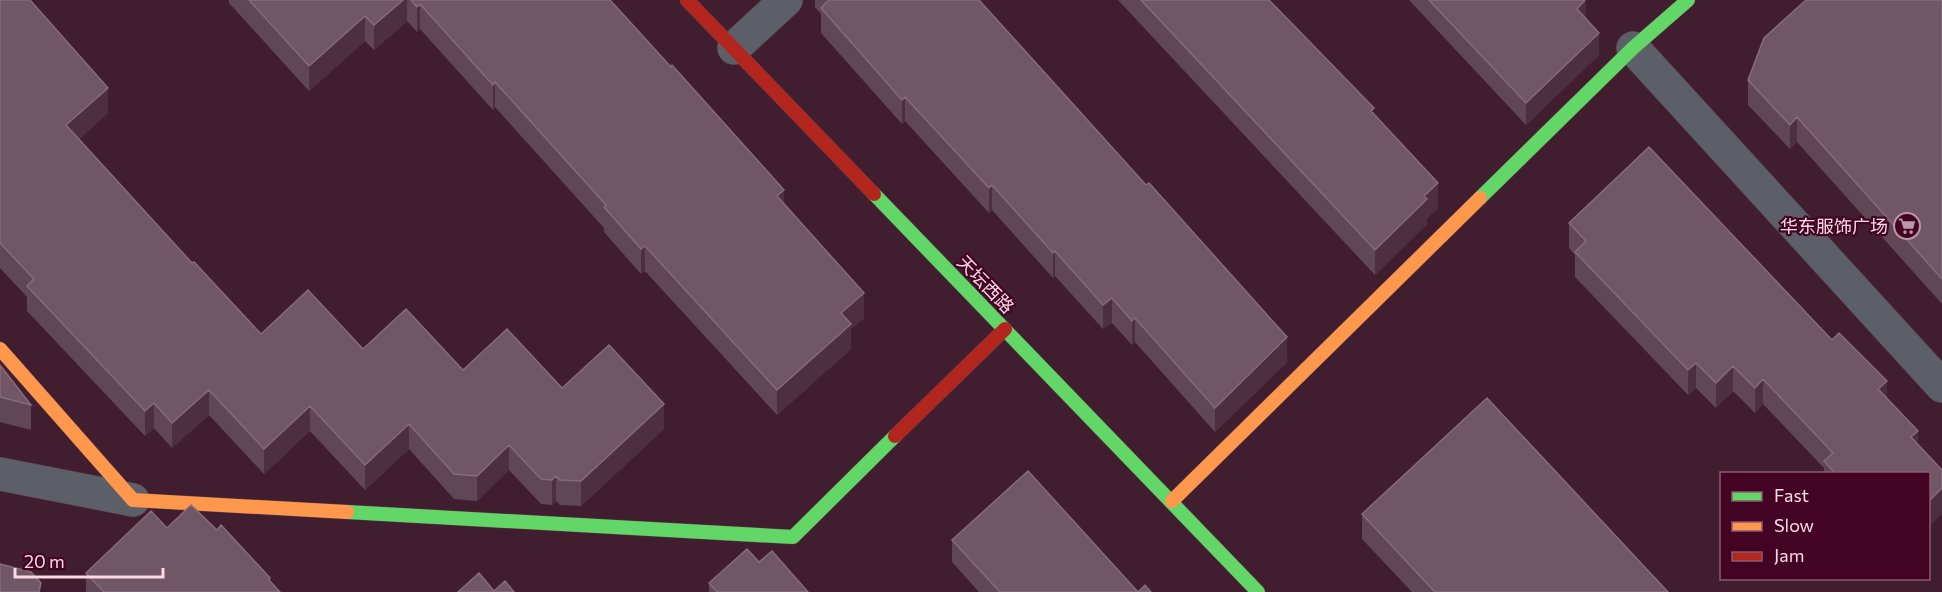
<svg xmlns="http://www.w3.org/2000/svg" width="1942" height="592" font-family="Commissioner,'Noto Sans SC',sans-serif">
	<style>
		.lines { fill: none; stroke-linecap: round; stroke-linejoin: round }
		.street-casing { stroke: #583b48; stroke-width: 34 }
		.fast-casing { stroke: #583b48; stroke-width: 15 }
		.slow-casing { stroke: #583b48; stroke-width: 15 }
		.jam-casing { stroke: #583b48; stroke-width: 15 }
		.street { stroke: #5c5f67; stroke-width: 33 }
		.fast { stroke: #63d668; stroke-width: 14 }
		.slow { stroke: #ff974d; stroke-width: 14 }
		.jam { stroke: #b3261e; stroke-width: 14 }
		.wall { fill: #614656 }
		.shaded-wall { fill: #4d2f40 }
		.building { fill: #715665; stroke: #876b79; stroke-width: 1.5 }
		.labels { text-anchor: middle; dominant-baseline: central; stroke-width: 4.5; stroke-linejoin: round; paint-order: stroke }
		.poi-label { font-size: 18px; fill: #fbdae5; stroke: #430424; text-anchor: end }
		.street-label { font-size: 18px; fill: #fbdae5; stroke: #430424 }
	</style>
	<rect width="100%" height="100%" fill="#401e2f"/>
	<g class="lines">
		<defs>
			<path id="street" d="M 734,48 L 786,0
				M 1633,48 L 1942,386
				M 0,474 L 133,500"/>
			<path id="fast" d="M 874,194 L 1258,592
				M 1480,198 L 1633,48 L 1688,0
				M 347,512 L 793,537 L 895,436"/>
			<path id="slow" d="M 0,349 L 133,500 L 347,512
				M 1172,501 L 1480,198"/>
			<path id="jam" d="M 687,0 L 874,194
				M 895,436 L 1005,329"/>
		</defs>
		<use href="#street" class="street-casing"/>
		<use href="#fast" class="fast-casing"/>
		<use href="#slow" class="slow-casing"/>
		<use href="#jam" class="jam-casing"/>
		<use href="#street" class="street"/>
		<use href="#fast" class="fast"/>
		<use href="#slow" class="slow"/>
		<use href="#jam" class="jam"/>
	</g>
	<path class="wall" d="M 0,0 L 108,113 L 79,139 L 192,263 L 261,334 L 363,349 L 463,370 L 562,388 L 664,429 L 581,506 L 560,505 L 556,501 L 552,505 L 541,504 L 509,470 L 477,501 L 454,499 L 409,449 L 365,490 L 310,431 L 264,474 L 209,415 L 172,448 L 154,428 L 145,436 L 27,311 L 27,297 L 0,268 Z
		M 229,0 L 610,0 L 784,204 L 864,318 L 851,329 L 851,349 L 777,415 L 645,271 L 641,274 L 604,232 L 604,228 L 495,107 L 493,110 L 420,29 L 417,32 L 407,21 L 374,50 L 365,41 L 309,91 L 229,3 Z
		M 815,0 L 979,0 L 1287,362 L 1215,432 L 1135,342 L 1132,345 L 1112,323 L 1103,329 L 1055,276 L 1053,278 L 992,210 L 989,213 L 905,121 L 902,124 L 821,33 L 821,14 L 815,7 Z
		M 1118,0 L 1269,0 L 1374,114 L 1438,208 L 1427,218 L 1427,224 L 1375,275 Z
		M 1409,0 L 1585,0 L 1586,19 L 1599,55 L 1526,125 Z
		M 1942,0 L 1942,304 L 1797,142 L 1790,149 L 1748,105 L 1748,80 Z
		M 1569,223 L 1887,398 L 1918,445 L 1942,470 L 1942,513 L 1929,526 L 1929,474 L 1824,474 L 1824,468 L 1763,404 L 1755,413 L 1733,391 L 1716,408 L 1696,388 L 1688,395 L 1575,277 L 1575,255 L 1569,248 Z
		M 0,365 L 31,405 L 31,430 L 0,422 Z
		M 1362,514 L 1668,592 L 1412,592 L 1362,539 Z
		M 952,540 L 1138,592 L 1151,592 L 979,592 L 952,562 Z
		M 759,562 L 808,592 L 709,592 L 709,583 Z
		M 86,573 L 270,582 L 280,592 L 86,592 Z"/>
	<path class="shaded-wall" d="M 403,0 L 407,0 L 407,21 L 374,50 L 374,25 Z
		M 1586,1 L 1586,22 L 1577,9 Z
		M 420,4 L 420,29 L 417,32 L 417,7 Z
		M 365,16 L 365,41 L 309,91 L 309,66 Z
		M 1599,33 L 1599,55 L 1526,125 L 1526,103 Z
		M 495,82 L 495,107 L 493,110 L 493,85 Z
		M 108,88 L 108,113 L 66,150 L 66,125 Z
		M 905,97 L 905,121 L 902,124 L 902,100 Z
		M 1797,117 L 1797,142 L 1790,149 L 1790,125 Z
		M 1438,183 L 1438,208 L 1427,218 L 1427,224 L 1375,275 L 1375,250 L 1424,196 Z
		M 992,185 L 992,210 L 989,213 L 989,188 Z
		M 784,190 L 784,215 L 777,196 Z
		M 645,246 L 645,271 L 641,274 L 641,249 Z
		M 1055,251 L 1055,276 L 1053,278 L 1053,253 Z
		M 864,293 L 864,318 L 851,329 L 851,349 L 777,415 L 777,390 L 841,313 Z
		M 1112,298 L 1112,323 L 1103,329 L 1103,305 Z
		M 1135,318 L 1135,342 L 1132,345 L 1132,321 Z
		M 1287,337 L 1287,362 L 1215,432 L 1215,408 Z
		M 1696,363 L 1696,388 L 1688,395 L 1688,370 Z
		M 1733,366 L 1733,391 L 1716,408 L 1716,383 Z
		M 1763,379 L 1763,404 L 1755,413 L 1755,388 Z
		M 1887,381 L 1887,406 L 1878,389 Z
		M 209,390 L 209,415 L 172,448 L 172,423 Z
		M 154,403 L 154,428 L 145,436 L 145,411 Z
		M 664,404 L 664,429 L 581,506 L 581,481 Z
		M 310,406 L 310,431 L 264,474 L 264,449 Z
		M 409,424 L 409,449 L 365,490 L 365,465 Z
		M 1918,431 L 1918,456 L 1911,437 Z
		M 509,445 L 509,470 L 477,501 L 477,476 Z
		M 556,476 L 556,501 L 552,505 L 552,480 Z
		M 1942,488 L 1942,513 L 1929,526 L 1929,501 Z"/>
	<path class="building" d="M 0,0 L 30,0 L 108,88 L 66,125 L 192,263 L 194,262 L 261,334 L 308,290 L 363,349 L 406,309 L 463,370 L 507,329 L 562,388 L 609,345 L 664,404 L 581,481 L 560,480 L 556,476 L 552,480 L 541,479 L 509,445 L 477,476 L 454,474 L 409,424 L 365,465 L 310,406 L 264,449 L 209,390 L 172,423 L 154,403 L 145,411 L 27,286 L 34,279 L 0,243 Z
		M 249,0 L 403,0 L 374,25 L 365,16 L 309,66 Z
		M 411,0 L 610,0 L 671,67 L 672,65 L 784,190 L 777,196 L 864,293 L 841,313 L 851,324 L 777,390 L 645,246 L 641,249 L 604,207 L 606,205 L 495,82 L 493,85 L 420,4 L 417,7 Z
		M 829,0 L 979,0 L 1146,185 L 1149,183 L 1287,337 L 1215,408 L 1135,318 L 1132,321 L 1112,298 L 1103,305 L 1055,251 L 1053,253 L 992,185 L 989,188 L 905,97 L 902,100 L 821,8 Z
		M 1141,0 L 1269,0 L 1374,108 L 1371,111 L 1438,183 L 1424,196 L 1427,199 L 1375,250 Z
		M 1429,0 L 1585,0 L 1577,9 L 1599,33 L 1526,103 Z
		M 1806,0 L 1942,0 L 1942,279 L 1797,117 L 1790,125 L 1748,80 L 1764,38 Z
		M 1649,147 L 1832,340 L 1839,333 L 1887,381 L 1878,389 L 1918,431 L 1911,437 L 1942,470 L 1942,488 L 1929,501 L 1929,474 L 1836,474 L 1824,461 L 1833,453 L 1763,379 L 1755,388 L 1733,366 L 1716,383 L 1696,363 L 1688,370 L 1575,252 L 1586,241 L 1569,223 Z
		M 0,365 L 31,405 L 0,397 Z
		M 1487,398 L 1668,592 L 1435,592 L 1362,514 Z
		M 1028,471 L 1138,592 L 1145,585 L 1151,592 L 1000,592 L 952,540 Z
		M 191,505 L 217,530 L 221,525 L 270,578 L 269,580 L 280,592 L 104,592 L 86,573 L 151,511 L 167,528 Z
		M 747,549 L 759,562 L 772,551 L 808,592 L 717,592 L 709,583 Z
		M 0,564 L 31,572 L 41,583 L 39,592 L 0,592 Z
		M 479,573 L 494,591 L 505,581 L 514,592 L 458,592 Z"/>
	<defs>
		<symbol id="supermarket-ring" viewBox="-11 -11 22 22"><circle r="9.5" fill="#430424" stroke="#ba98a5" stroke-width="1.5"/><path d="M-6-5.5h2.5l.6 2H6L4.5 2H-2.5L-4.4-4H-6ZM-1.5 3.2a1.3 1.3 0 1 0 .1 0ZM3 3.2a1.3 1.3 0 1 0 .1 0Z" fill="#ba98a5"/></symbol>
	</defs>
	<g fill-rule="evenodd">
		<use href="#supermarket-ring" x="1892" y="211" width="30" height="30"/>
	</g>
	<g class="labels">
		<g class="poi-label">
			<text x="1888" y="226">华东服饰广场</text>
		</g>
		<g class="street-label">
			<text transform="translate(986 284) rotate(46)">天坛西路</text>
		</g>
	</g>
	<rect x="1720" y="472" width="210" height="108" fill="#430424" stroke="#8d5a71" stroke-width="1.5"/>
	<rect x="1732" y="492" width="30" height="9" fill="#63d668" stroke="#8d5a71" stroke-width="1.5"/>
	<text x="1774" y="502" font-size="18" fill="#fbdae5">Fast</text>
	<rect x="1732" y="522" width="30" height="9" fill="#ff974d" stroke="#8d5a71" stroke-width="1.5"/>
	<text x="1774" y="532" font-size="18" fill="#fbdae5">Slow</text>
	<rect x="1732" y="552" width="30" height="9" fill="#b3261e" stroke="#8d5a71" stroke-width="1.5"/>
	<text x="1774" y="562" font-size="18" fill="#fbdae5">Jam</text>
	<path d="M15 568v9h148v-9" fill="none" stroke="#fbdae5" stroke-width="3"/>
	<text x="24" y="568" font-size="18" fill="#fbdae5" stroke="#430424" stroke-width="4.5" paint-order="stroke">20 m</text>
</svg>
